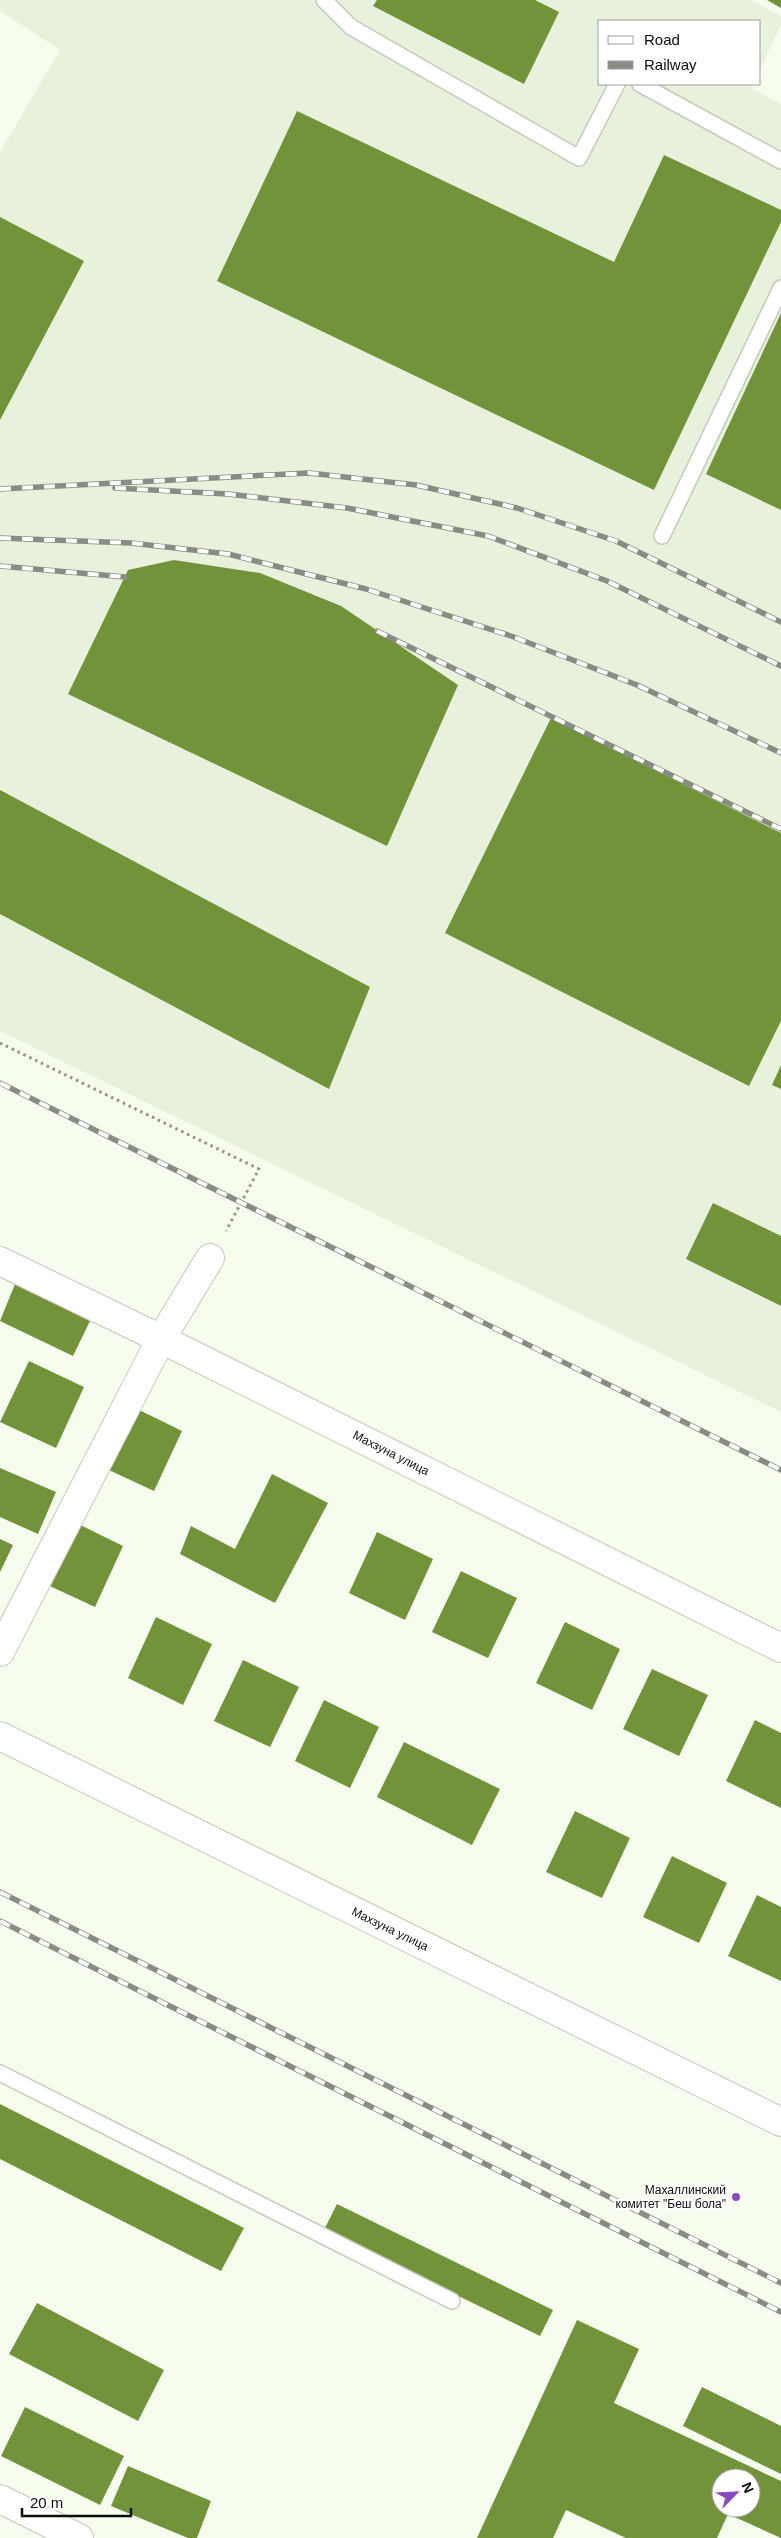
<svg xmlns="http://www.w3.org/2000/svg" width="781" height="2538" font-family="Arial,sans-serif">
	<style>
		.built { fill: #e8f1dc }
		.building { fill: #729339; fill-rule: evenodd }
		.lines { fill: none; stroke-linecap: round; stroke-linejoin: round }
		.service-casing { stroke: #c4cabd; stroke-width: 18 }
		.minor-casing { stroke: #c4cabd; stroke-width: 30 }
		.path { stroke: #8f948a; stroke-width: 3; stroke-dasharray: 2.5 4; stroke-linecap: butt }
		.service { stroke: #fff; stroke-width: 15 }
		.minor { stroke: #fff; stroke-width: 28 }
		.rail-casing { stroke: #888d83; stroke-width: 5.5 }
		.rail { stroke: #fff; stroke-width: 4; stroke-dasharray: 11; stroke-linecap: butt }
		.poi-dot { fill: #8b4bc0; stroke: #fff; stroke-width: 2 }
		.labels { text-anchor: middle; dominant-baseline: central; stroke-width: 4; stroke-linejoin: round; paint-order: stroke }
		.street-label { font-size: 12px; fill: #0c0e0a; stroke: #fff }
		.poi-label { font-size: 12px; fill: #0c0e0a; stroke: #fff; text-anchor: end }
	</style>
	<rect width="100%" height="100%" fill="#f6fcee"/>
	<path class="built" d="M 0,0 L 751,0 L 781,16 L 781,24 L 760,69 L 760,21 L 600,21 L 600,84 L 753,84 L 751,88 L 781,104 L 781,1412 L 0,1031 L 0,152 L 60,50 L 0,11 Z"/>
	<path class="building" d="M 377,0 L 535,0 L 559,12 L 524,84 L 373,6 Z
		M 767,0 L 781,0 L 781,8 Z
		M 297,111 L 614,262 L 664,155 L 781,210 L 781,222 L 654,490 L 217,281 Z
		M 0,217 L 84,261 L 0,420 Z
		M 781,313 L 781,510 L 706,474 Z
		M 174,560 L 260,573 L 341,606 L 458,685 L 387,846 L 68,694 L 128,570 Z
		M 551,718 L 781,833 L 781,1021 L 749,1086 L 445,933 Z
		M 0,790 L 370,987 L 329,1089 L 0,914 Z
		M 781,1065 L 781,1089 L 772,1085 Z
		M 713,1203 L 781,1236 L 781,1306 L 686,1259 Z
		M 15,1284 L 90,1321 L 73,1356 L 0,1321 Z
		M 29,1361 L 84,1387 L 56,1448 L 0,1422 Z
		M 127,1404 L 182,1431 L 154,1491 L 98,1465 Z
		M 0,1468 L 56,1492 L 38,1534 L 0,1517 Z
		M 272,1474 L 328,1503 L 275,1603 L 180,1554 L 191,1526 L 235,1549 Z
		M 68,1519 L 123,1546 L 95,1607 L 39,1581 Z
		M 377,1532 L 433,1559 L 405,1620 L 349,1593 Z
		M 0,1539 L 13,1545 L 0,1572 Z
		M 461,1571 L 517,1598 L 488,1658 L 432,1632 Z
		M 156,1617 L 212,1644 L 183,1705 L 128,1678 Z
		M 565,1622 L 620,1649 L 592,1710 L 536,1683 Z
		M 243,1660 L 299,1687 L 270,1747 L 214,1721 Z
		M 652,1669 L 708,1695 L 679,1756 L 623,1729 Z
		M 324,1700 L 379,1727 L 350,1788 L 295,1761 Z
		M 755,1720 L 781,1733 L 781,1808 L 726,1781 Z
		M 404,1742 L 500,1789 L 472,1845 L 377,1797 Z
		M 575,1811 L 630,1838 L 602,1898 L 546,1872 Z
		M 672,1856 L 727,1883 L 699,1943 L 643,1917 Z
		M 757,1895 L 781,1907 L 781,1981 L 728,1956 Z
		M 0,2104 L 244,2228 L 221,2271 L 0,2159 Z
		M 337,2204 L 553,2310 L 540,2336 L 324,2230 Z
		M 37,2303 L 164,2370 L 138,2421 L 9,2354 Z
		M 577,2320 L 639,2349 L 614,2403 L 781,2481 L 781,2538 L 728,2514 L 717,2538 L 626,2538 L 566,2510 L 553,2538 L 477,2538 ZM 721,2478 L 751,2478 L 751,2508 L 721,2508 Z
		M 702,2387 L 781,2426 L 781,2474 L 683,2426 Z
		M 25,2407 L 124,2456 L 100,2505 L 1,2456 Z
		M 128,2466 L 211,2501 L 197,2538 L 188,2538 L 111,2506 Z"/>
	<g class="lines">
		<defs>
			<path id="service" d="M 324,0 L 351,27 L 579,158 L 617,84
				M 640,84 L 781,161
				M 662,536 L 781,288
				M 0,2073 L 452,2301"/>
			<path id="minor" d="M 0,1261 L 161,1339 L 781,1648
				M 0,1652 L 161,1339 L 210,1258
				M 0,1736 L 781,2122
				M 0,2499 L 79,2538"/>
		</defs>
		<use href="#service" class="service-casing"/>
		<use href="#minor" class="minor-casing"/>
		<path class="path" d="M 0,1043 L 259,1169 L 226,1231"/>
		<use href="#service" class="service"/>
		<use href="#minor" class="minor"/>
		<defs>
			<path id="rail" d="M 115,488 L 228,494 L 347,508 L 488,536 L 607,581 L 781,666
				M 0,489 L 309,473 L 416,485 L 517,508 L 616,541 L 781,622
				M 0,538 L 131,543 L 228,554 L 366,589 L 511,636 L 637,685 L 781,753
				M 0,566 L 125,577
				M 377,631 L 781,829
				M 0,1083 L 781,1470
				M 0,1892 L 781,2283
				M 0,1921 L 781,2312"/>
		</defs>
		<use href="#rail" class="rail-casing"/>
		<use href="#rail" class="rail"/>
	</g>
	<circle class="poi-dot" cx="736" cy="2197" r="5"/>
	<g class="labels">
		<g class="street-label">
			<text transform="translate(391 1453) rotate(27)">Махзуна улица</text>
			<text transform="translate(390 1929) rotate(26)">Махзуна улица</text>
		</g>
		<g class="poi-label">
			<text x="726" y="2190">Махаллинский<tspan x="726" dy="14">комитет "Беш бола"</tspan></text>
		</g>
	</g>
	<rect x="598" y="20" width="162" height="65" fill="#ffffff" stroke="#9e9f9d"/>
	<rect x="608" y="36" width="25" height="8" fill="#ffffff" stroke="#9e9f9d"/>
	<text x="644" y="45" font-size="15" fill="#0c0e0a">Road</text>
	<rect x="608" y="61" width="25" height="8" fill="#888d83" stroke="#9e9f9d"/>
	<text x="644" y="70" font-size="15" fill="#0c0e0a">Railway</text>
	<g transform="translate(736 2493) rotate(66)"><circle r="24" fill="#ffffff" stroke="#9e9f9d"/>
	<path d="M0-4L9 19L0 12L-9 19Z" fill="#8b4bc0"/>
	<text y="-8" font-size="14" font-weight="bold" text-anchor="middle" fill="#0c0e0a">N</text>
	</g>
	<path d="M22 2508v8h109v-8" fill="none" stroke="#0c0e0a" stroke-width="2.5"/>
	<text x="30" y="2508" font-size="15" fill="#0c0e0a" stroke="#ffffff" stroke-width="4" paint-order="stroke">20 m</text>
</svg>
